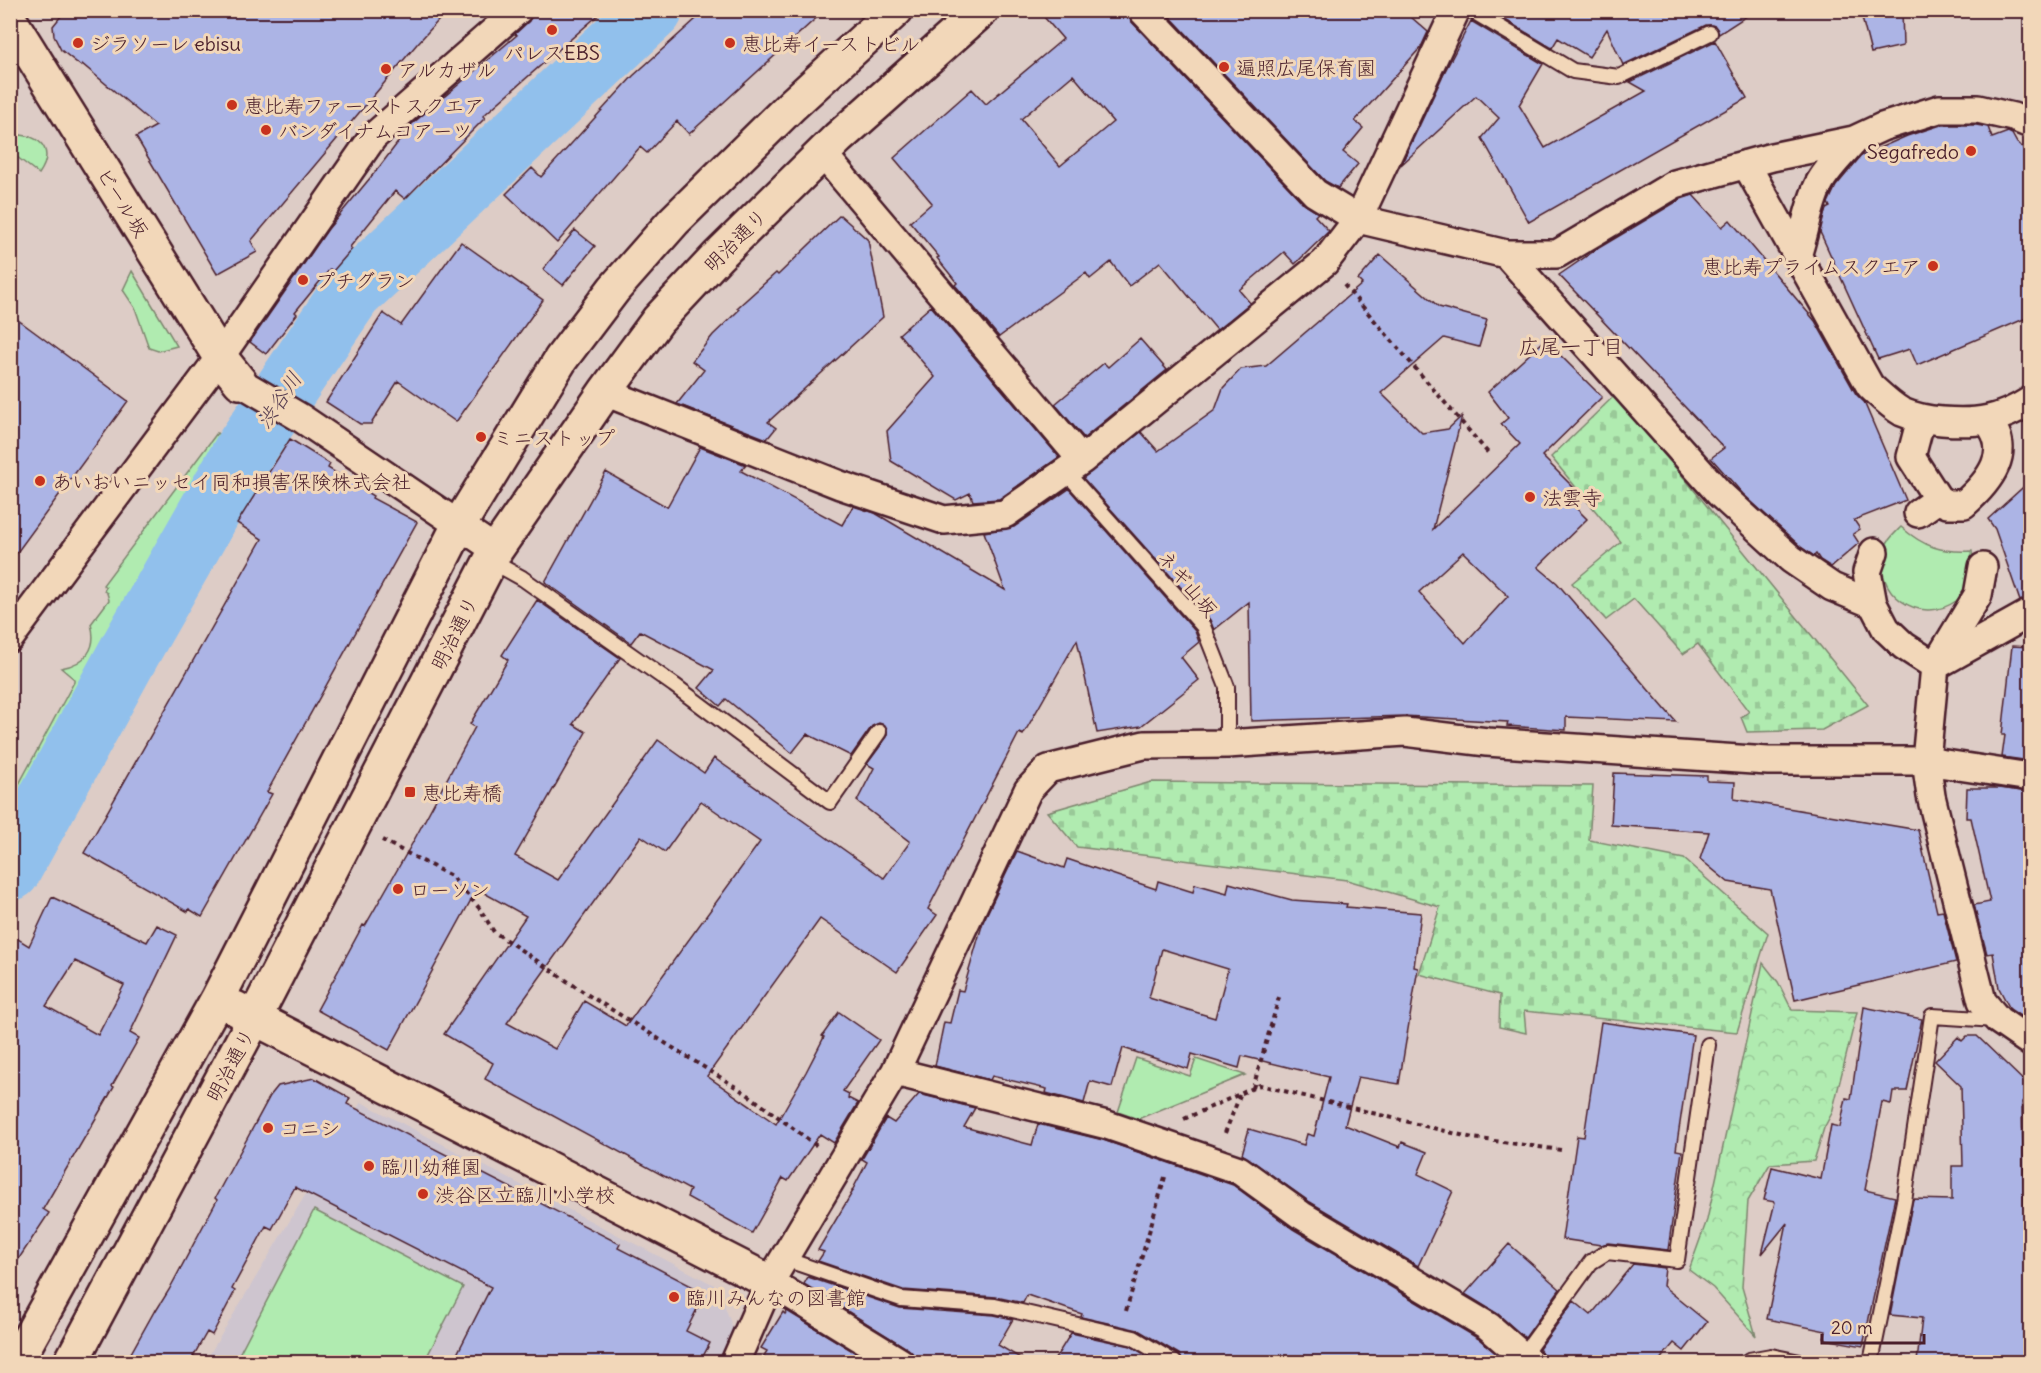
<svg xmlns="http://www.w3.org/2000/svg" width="2041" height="1373" font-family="Delius,'Klee One',sans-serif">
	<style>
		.built { fill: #cec5cf }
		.grass { fill: #b0ebb0; stroke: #7d856e; stroke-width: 1.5 }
		.forest { fill: url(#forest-crowns); stroke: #7d856e; stroke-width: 1.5 }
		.cemetery { fill: url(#cemetery-stones); stroke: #7d856e; stroke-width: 1.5 }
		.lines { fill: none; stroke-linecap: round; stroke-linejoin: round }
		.river { stroke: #91c0ec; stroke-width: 62 }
		.building { fill: #acb4e5; stroke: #4a1f2b; stroke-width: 1.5; fill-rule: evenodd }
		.lane-casing { stroke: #4a1f2b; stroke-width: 18 }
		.street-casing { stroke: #4a1f2b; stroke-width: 32 }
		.secondary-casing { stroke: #4a1f2b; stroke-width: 38 }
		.path { stroke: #4a1f2b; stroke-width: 4; stroke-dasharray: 4.5 4.5; stroke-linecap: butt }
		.lane { stroke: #f2d7b9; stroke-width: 14 }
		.street { stroke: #f2d7b9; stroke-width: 27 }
		.secondary { stroke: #f2d7b9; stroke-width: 33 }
		.poi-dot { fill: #c8321e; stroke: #f2d7b9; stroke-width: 2 }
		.labels { text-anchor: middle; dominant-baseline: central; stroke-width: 6; stroke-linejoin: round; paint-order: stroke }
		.poi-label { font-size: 20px; fill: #4a1f2b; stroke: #f2d7b9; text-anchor: start }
		.street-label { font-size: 20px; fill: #4a1f2b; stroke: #f2d7b9 }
		.neighbourhood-label { font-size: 21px; fill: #4a1f2b; stroke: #f2d7b9 }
		.water-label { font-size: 21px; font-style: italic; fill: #583f52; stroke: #f2d7b9 }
	</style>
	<defs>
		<pattern id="forest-crowns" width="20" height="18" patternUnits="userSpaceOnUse" patternTransform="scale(1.5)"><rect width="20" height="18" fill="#b0ebb0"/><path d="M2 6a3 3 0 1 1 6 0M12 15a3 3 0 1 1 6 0" fill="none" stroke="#99c998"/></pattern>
		<pattern id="cemetery-stones" width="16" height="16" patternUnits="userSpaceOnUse" patternTransform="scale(1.5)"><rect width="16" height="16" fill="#b0ebb0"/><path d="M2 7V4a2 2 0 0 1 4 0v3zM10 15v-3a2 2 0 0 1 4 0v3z" fill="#99c998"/></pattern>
	</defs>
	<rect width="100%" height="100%" fill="#ddccc6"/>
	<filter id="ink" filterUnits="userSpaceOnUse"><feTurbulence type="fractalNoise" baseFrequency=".0167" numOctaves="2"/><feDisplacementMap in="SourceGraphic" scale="12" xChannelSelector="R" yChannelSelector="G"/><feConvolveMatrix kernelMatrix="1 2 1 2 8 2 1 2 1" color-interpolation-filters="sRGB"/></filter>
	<g filter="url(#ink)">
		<path class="built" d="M 361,1102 L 718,1287 L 733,1329 L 719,1362 L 205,1362 Z"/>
		<path class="grass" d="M 21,135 C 45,138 53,154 39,174 L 17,157 L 11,164 L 11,136 Z
			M 132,271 L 177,346 L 158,351 L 149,348 L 135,308 L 123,290 Z
			M 217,433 L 221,437 L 11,813 L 11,799 L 74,682 L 74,679 L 61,668 C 85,664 98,649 91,624 L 109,600 L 107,593 L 104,591 L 106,587 L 103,585 Z
			M 1901,527 C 1924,547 1942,553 1972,551 C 1974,572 1974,587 1956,601 C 1919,627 1871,592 1884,549 C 1887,540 1894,534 1901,527 Z
			M 1136,1058 L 1190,1076 L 1196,1059 L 1245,1075 L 1138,1119 L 1118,1112 Z
			M 314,1210 L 463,1287 L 424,1362 L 235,1362 Z"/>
		<path class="forest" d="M 1763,963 L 1778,982 L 1792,1010 L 1857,1012 L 1832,1113 L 1824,1128 L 1814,1161 L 1770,1164 L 1748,1201 L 1742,1287 L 1756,1336 L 1713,1288 L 1689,1270 L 1707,1220 Z"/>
		<path class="cemetery" d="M 1614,396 L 1685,479 L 1868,705 L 1822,730 L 1747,732 L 1741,717 L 1749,712 L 1698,644 L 1683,654 L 1634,599 L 1606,620 L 1572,583 L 1621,542 L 1551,457 Z
			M 1151,782 L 1593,786 L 1589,840 L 1684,859 L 1768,933 L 1737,1032 L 1524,1011 L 1526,1033 L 1499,1027 L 1500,995 L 1419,974 L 1440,907 L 1347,880 L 1077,847 L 1047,812 Z"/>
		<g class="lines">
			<path class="river" d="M 10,870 L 131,649 L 244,451 L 351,293 L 652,10"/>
		</g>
		<path class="building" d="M 66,10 L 448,10 L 417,44 L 251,241 L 257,252 L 217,274 L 136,137 L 156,126 L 82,64 L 81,66 L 61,50 L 54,36 L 53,26 Z
			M 533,10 L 604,10 L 483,116 L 485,118 L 405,199 L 395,191 L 350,247 L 352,249 L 333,271 L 330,269 L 295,312 L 297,314 L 266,354 L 250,342 L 328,229 L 380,166 L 412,124 L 517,35 L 515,34 L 529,21 Z
			M 706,10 L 825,10 L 689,134 L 677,121 L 647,153 L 640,147 L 557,243 L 506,194 L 532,168 L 541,177 L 633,76 Z
			M 1038,10 L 1127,10 L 1131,21 L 1304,204 L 1318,213 L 1315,216 L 1329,231 L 1295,264 L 1284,252 L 1239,290 L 1250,303 L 1217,330 L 1160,262 L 1129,286 L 1111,262 L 1090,279 L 1086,273 L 999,337 L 955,285 L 957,283 L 937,258 L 939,257 L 910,222 L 932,203 L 894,158 L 972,89 L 986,104 L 1063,39 ZM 1073,75 L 1113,122 L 1060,166 L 1021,119 Z
			M 1164,10 L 1403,10 L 1428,32 L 1421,47 L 1355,121 L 1363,128 L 1343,152 L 1358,164 L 1338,188 L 1325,181 Z
			M 1489,10 L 1756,10 L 1719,34 L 1715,26 L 1706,25 L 1623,65 L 1607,29 L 1589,57 L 1558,38 L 1552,48 Z
			M 1860,10 L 1902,10 L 1903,46 L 1871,53 Z
			M 1471,21 L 1543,64 L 1519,105 L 1545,148 L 1646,91 L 1630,82 L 1715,41 L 1747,98 L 1529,222 L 1482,138 L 1499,118 L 1476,96 L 1401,165 L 1444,73 Z
			M 1941,125 L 1976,125 L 1988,127 L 1992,138 L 2008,132 L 2012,134 L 2017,143 L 2031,153 L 2031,316 L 1917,365 L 1910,349 L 1878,359 L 1820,232 L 1824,215 L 1826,209 L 1830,207 L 1828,203 L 1836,186 L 1861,156 L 1907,136 Z
			M 1693,195 L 1722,227 L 1730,220 L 1815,321 L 1856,394 L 1864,402 L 1906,500 L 1854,520 L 1860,529 L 1853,534 L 1859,543 L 1831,567 L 1820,560 L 1816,554 L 1814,556 L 1801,547 L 1743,494 L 1711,458 L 1724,448 L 1559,275 L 1597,249 L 1681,199 Z
			M 840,215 L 868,240 L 883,317 L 768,422 L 776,428 L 767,439 L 677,404 L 704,370 L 692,361 L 713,335 L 739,310 L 737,308 L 776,273 L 778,275 Z
			M 575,230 L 595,246 L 563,285 L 543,269 Z
			M 461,242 L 543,300 L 456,422 L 398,381 L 371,424 L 360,424 L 326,402 L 383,313 L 401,325 Z
			M 1380,255 L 1439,307 L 1487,320 L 1479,347 L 1444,338 L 1381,393 L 1422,433 L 1448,429 L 1462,416 L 1433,529 L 1520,444 L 1501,424 L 1508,418 L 1488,392 L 1545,340 L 1602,397 L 1542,456 L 1583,497 L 1574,506 L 1587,519 L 1538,567 L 1557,583 L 1676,722 L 1566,717 L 1566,730 L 1507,726 L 1508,722 L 1404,716 L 1251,721 L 1249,602 L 1214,630 L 1210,620 L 1083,478 L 1141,432 L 1158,451 L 1215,410 L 1223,388 L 1241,369 L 1266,366 L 1362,284 L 1358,280 ZM 1463,552 L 1508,596 L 1465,643 L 1419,592 Z
			M 931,306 L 1059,457 L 999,499 L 973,501 L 970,493 L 956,500 L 891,461 L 887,431 L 935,377 L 899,334 Z
			M 10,314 L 128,401 L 10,562 Z
			M 1140,339 L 1167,370 L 1084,438 L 1055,404 L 1104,363 L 1108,367 Z
			M 290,439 L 330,464 L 328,468 L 373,496 L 372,498 L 417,522 L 267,792 L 272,794 L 202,917 L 189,909 L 188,912 L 84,853 L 262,539 L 237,523 Z
			M 700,447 L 746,465 L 741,471 L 842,525 L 853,506 L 875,513 L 1005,590 L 984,532 L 1014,527 L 1069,489 L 1195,631 L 1199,642 L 1181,657 L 1199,680 L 1141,726 L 1097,733 L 1077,640 L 1023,735 L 1019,733 L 928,909 L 937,915 L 897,972 L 820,919 L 707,1076 L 776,1124 L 806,1072 L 824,1037 L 822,1036 L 839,1012 L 879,1040 L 843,1091 L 849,1094 L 848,1098 L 858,1103 L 834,1143 L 820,1134 L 788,1181 L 783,1178 L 752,1233 L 687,1197 L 690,1190 L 485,1079 L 493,1063 L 444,1034 L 526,916 L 477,889 L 389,1050 L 317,1010 L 363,925 L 365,926 L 413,842 L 475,727 L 470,724 L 508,660 L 502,655 L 537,600 L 620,658 L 573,724 L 586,732 L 515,856 L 558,880 L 658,740 L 704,773 L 714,758 L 884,878 L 910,842 L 857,801 L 874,768 L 867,764 L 887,737 L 887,729 L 885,725 L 879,723 L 872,726 L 851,756 L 807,734 L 792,753 L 726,699 L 720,706 L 699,688 L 714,670 L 640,631 L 631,643 L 545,582 L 606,472 L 667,507 ZM 701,801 L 760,842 L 626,1026 L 584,1001 L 555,1049 L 507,1023 L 641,836 L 665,852 Z
			M 2031,480 L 2031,597 L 2020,601 L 1995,529 L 1988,519 Z
			M 2012,646 L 2031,647 L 2031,761 L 2002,757 L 2005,735 L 2002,735 Z
			M 1614,773 L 1707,776 L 1707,781 L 1735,782 L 1734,799 L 1918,830 L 1937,912 L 1943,911 L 1956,962 L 1795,1000 L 1770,889 L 1728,882 L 1700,859 L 1709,832 L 1611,825 Z
			M 1967,788 L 1999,788 L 2031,792 L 2031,1023 L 2010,1009 L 1999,988 L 1993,953 L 1987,954 L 1974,905 L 1990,902 L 1971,818 L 1966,818 Z
			M 1017,851 L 1064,868 L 1067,859 L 1156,889 L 1158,881 L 1193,892 L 1195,884 L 1227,893 L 1229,883 L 1292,900 L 1347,904 L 1346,907 L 1421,913 L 1414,967 L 1418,968 L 1399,1084 L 1358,1077 L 1345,1125 L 1400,1147 L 1402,1142 L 1427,1152 L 1418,1174 L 1453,1191 L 1418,1266 L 1310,1202 L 1242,1154 L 1249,1129 L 1304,1145 L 1307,1134 L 1314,1136 L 1329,1077 L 1242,1056 L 1239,1068 L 1192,1054 L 1188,1069 L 1123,1048 L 1112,1087 L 1090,1081 L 1084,1103 L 1046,1093 L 1047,1089 L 992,1076 L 990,1080 L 935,1066 L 944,1022 L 950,1023 L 958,990 L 963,991 L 983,922 ZM 1162,949 L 1228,969 L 1215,1018 L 1149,998 Z
			M 52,897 L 147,942 L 157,925 L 177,935 L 130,1033 L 139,1038 L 112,1086 L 114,1087 L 43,1209 L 49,1213 L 10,1272 L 10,934 L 29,946 ZM 75,961 L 124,985 L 98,1035 L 46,1006 Z
			M 1864,1007 L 1922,1019 L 1907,1091 L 1893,1091 L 1891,1104 L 1882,1102 L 1865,1190 L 1895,1197 L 1863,1346 L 1824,1339 L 1826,1331 L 1767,1319 L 1787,1223 L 1762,1254 L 1775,1202 L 1764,1200 L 1772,1167 L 1821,1179 L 1831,1125 L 1840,1127 L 1846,1098 L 1851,1099 Z
			M 1601,1022 L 1693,1035 L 1676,1150 L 1682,1151 L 1668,1250 L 1608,1243 L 1601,1245 L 1562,1239 L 1577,1136 L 1584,1137 Z
			M 1967,1036 L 1977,1036 L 2031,1088 L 2031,1093 L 2022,1102 L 2024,1209 L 2031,1205 L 2031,1362 L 1917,1362 L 1922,1318 L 1890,1315 L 1913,1199 L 1952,1200 L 1952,1166 L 1963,1166 L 1961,1086 L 1935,1061 L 1958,1037 L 1962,1041 Z
			M 314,1078 L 350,1098 L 347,1104 L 620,1244 L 618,1248 L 705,1293 L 686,1331 L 710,1343 L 700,1362 L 453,1362 L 491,1287 L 295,1187 L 272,1229 L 266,1226 L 232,1289 L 235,1291 L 212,1335 L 207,1332 L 190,1362 L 126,1362 L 155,1310 L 156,1311 L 169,1290 L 217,1200 L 215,1198 L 270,1096 L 278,1086 Z
			M 919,1094 L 975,1108 L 964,1127 L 1032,1145 L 1038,1124 L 1103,1140 L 1233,1185 L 1293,1229 L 1479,1339 L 1506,1362 L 1183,1362 L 1179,1354 L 1138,1330 L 1081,1317 L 1082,1314 L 1027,1295 L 1023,1303 L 996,1297 L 903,1290 L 818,1261 L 824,1252 L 818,1250 L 853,1191 L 852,1191 L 867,1162 L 862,1159 L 886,1118 L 894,1123 Z
			M 1509,1244 L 1560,1289 L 1525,1338 L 1498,1314 L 1465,1294 Z
			M 1633,1264 L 1665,1268 L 1663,1286 L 1707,1322 L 1684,1351 L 1674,1343 L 1658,1362 L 1544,1362 L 1544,1356 L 1539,1349 L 1574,1301 L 1591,1315 Z
			M 808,1277 L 900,1308 L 994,1315 L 1013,1319 L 998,1345 L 1027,1362 L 916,1362 L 914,1355 L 908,1349 L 804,1284 Z
			M 787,1311 L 871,1362 L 760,1362 L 767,1351 L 761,1348 L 783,1312 L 785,1314 Z
			M 1071,1333 L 1131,1346 L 1157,1362 L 1053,1362 Z"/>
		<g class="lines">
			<defs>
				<path id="lane" d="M 1471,10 L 1573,71 L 1619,77 L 1710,33
					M 1065,471 L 1203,626 L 1227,687 L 1227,744
					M 491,561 L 522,578 L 674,685 L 830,802 L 879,732
					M 785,1259 L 901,1299 L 995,1306 L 1134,1338 L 1174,1362
					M 1522,1357 L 1591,1262 L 1607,1252 L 1677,1260 L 1708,1045
					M 1747,1362 L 1749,1360 L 1771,1356 L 1800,1362
					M 1871,1362 L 1904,1201 L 1932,1016 L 1996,1020"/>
				<path id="street" d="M 1142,10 L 1315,193 L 1358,219 L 1506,254 L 1720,494 L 1791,559 L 1832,587 L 1873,604
					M 823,154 L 1082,460
					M 1746,164 L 1870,386 C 1880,395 1890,405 1902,412 C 1916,418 1928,420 1942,421 C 1978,424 2000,420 2030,401
					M 1506,254 L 1557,254 L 1675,184 L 1772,157 L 1854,140 L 1882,127 L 1939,109 L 1978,109 L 2013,117 L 2030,124
					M 1797,256 C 1805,233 1808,206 1819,184 C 1827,168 1843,154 1854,140
					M 240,382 L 301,418 L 496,550
					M 605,392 L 840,485 L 944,520 L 1005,514 L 1082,460 L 1325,262 L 1358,219 L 1456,10
					M 1921,419 L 1911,457 L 1938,499 L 1947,504 L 1964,504 C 1988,483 2015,451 1987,421
					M 1918,513 L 1938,499
					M 1874,552 L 1867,572 L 1873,604 L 1886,629 L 1904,646 L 1935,666 L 1978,595 L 1983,567
					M 2030,613 L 1935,666 L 1926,761 L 1931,796 L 1982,1001 L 1998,1020 L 2030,1042
					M 10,638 L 220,357 L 373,137 L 518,10
					M 895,1072 L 1107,1125 L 1239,1170 L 1301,1215 L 1488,1326 L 1529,1362
					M 770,1282 L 900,1362
					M 735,1362 L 770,1282 L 895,1072 L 1028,790 L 1048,769 L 1144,745 L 1227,744 L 1405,732 L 1487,742 L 1768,761 L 1926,761 L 2030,777"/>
				<path id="secondary" d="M 10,20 L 220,357 L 240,382
					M 235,1008 L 770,1282
					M 16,1362 L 218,998 L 459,525 L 561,359 L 614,289 L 674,221 L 792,105 L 896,10
					M 71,1362 L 254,1019 L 496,550 L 605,392 L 658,320 L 718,256 L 838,138 L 982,10"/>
			</defs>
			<use href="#lane" class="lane-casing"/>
			<use href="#street" class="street-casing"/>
			<use href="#secondary" class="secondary-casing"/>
			<path class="path" d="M 1344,285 L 1489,454
				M 382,840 L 451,876 L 480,909 L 494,932 L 585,993 L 747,1094 L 817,1146
				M 1253,1088 L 1280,994
				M 1184,1119 L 1260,1085 L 1473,1138 L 1561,1150
				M 1225,1133 L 1240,1095
				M 1126,1311 L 1165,1177"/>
			<use href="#lane" class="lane"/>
			<use href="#street" class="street"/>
			<use href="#secondary" class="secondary"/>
		</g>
	</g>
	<g class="poi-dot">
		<circle cx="552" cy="30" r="6"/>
		<circle cx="78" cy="43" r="6"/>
		<circle cx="730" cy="43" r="6"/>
		<circle cx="1224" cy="67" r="6"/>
		<circle cx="386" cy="69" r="6"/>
		<circle cx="232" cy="105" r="6"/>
		<circle cx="266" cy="130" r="6"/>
		<circle cx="1971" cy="151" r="6"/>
		<circle cx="1933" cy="266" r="6"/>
		<circle cx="303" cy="280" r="6"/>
		<circle cx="481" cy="437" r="6"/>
		<circle cx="40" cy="481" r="6"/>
		<circle cx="1530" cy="497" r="6"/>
		<rect x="404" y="786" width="12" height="12" rx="3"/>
		<circle cx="398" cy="889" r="6"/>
		<circle cx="268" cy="1128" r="6"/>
		<circle cx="369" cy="1166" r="6"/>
		<circle cx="423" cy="1194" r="6"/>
		<circle cx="674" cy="1297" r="6"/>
	</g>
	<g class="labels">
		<g class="poi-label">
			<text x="90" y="43">ジラソーレ ebisu</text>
			<text x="742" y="43">恵比寿イーストビル</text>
			<text x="552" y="52" text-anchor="middle">パレスEBS</text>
			<text x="1236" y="67">遍照広尾保育園</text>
			<text x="398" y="69">アルカザル</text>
			<text x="244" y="105">恵比寿ファーストスクエア</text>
			<text x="278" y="130">バンダイナムコアーツ</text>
			<text x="1959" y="151" text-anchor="end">Segafredo</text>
			<text x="1921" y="266" text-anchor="end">恵比寿プライムスクエア</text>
			<text x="315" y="280">プチグラン</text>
			<text x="493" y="437">ミニストップ</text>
			<text x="52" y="481">あいおいニッセイ同和損害保険株式会社</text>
			<text x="1542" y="497">法雲寺</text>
			<text x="422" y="792">恵比寿橋</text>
			<text x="410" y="889">ローソン</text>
			<text x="280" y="1128">コニシ</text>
			<text x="381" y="1166">臨川幼稚園</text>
			<text x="435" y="1194">渋谷区立臨川小学校</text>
			<text x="686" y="1297">臨川みんなの図書館</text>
		</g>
		<g class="street-label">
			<text transform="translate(123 202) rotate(58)">ビール坂</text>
			<text transform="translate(735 240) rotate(-45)">明治通り</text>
			<text transform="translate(1188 583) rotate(50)">ネギ山坂</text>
			<text transform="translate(454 633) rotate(-63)">明治通り</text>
			<text transform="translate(230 1065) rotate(-62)">明治通り</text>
		</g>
		<g class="neighbourhood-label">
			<text x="1571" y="346">広尾一丁目</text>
		</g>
		<g class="water-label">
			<text transform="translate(279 400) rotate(-56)">渋谷川</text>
		</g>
	</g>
	<rect width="2041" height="1373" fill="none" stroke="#f2d7b9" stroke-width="36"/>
	<rect x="18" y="18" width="2005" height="1337" fill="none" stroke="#4a1f2b" stroke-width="2" filter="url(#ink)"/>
	<path d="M1822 1334v9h102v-9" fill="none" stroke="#4a1f2b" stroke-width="3"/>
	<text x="1831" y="1334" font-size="18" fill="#4a1f2b" stroke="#f2d7b9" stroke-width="4.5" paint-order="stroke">20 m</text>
</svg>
